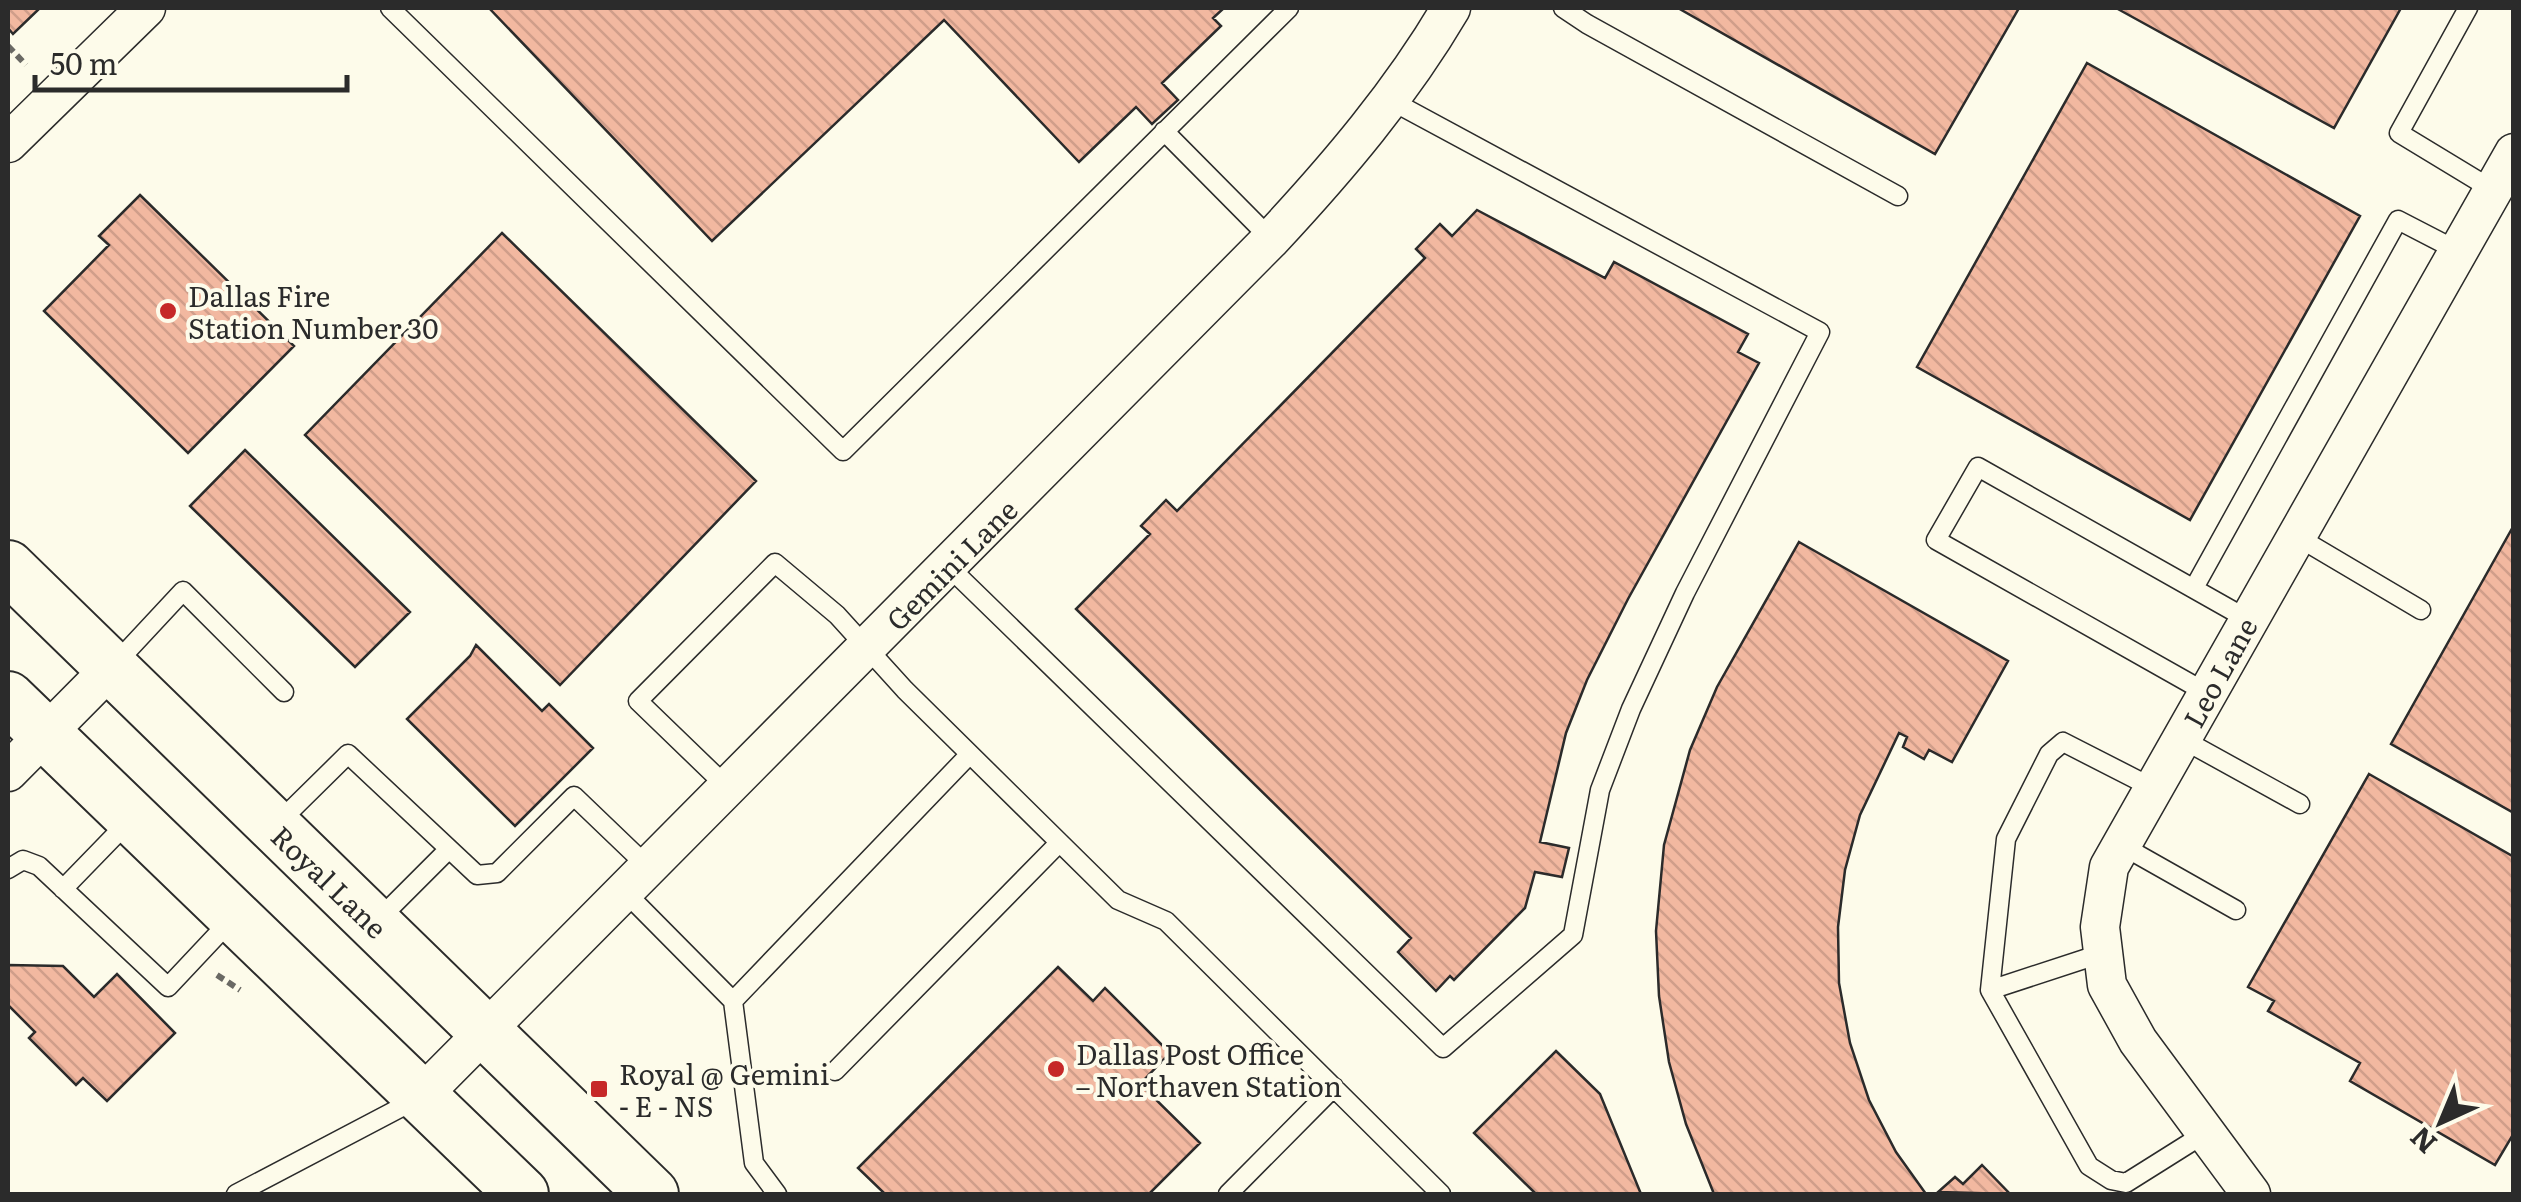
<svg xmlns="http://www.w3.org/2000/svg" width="2521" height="1202" font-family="Literata,serif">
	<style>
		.building { fill: url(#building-back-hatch); stroke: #2b2b2b; stroke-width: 2.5 }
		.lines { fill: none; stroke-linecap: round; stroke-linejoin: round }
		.service-casing { stroke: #2b2b2b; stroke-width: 21 }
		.minor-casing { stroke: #2b2b2b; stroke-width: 41 }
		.secondary-casing { stroke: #2b2b2b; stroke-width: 56 }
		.path { stroke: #6a6964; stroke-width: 6; stroke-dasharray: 8 5; stroke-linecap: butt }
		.service { stroke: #fdfbea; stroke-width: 18 }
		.minor { stroke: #fdfbea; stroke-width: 38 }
		.secondary { stroke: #fdfbea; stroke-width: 52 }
		.poi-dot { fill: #c62828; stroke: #fdfbea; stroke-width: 4 }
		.labels { text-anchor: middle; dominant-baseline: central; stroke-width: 8; stroke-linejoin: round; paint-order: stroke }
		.poi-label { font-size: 28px; fill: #2b2b2b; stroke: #fdfbea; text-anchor: start }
		.street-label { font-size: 28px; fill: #2b2b2b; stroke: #fdfbea }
	</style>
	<defs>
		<pattern id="building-back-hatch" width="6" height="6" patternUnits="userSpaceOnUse" patternTransform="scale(2.5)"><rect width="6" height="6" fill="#f2b8a0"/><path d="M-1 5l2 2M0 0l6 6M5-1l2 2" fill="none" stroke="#d09e8a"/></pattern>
	</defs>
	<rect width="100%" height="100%" fill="#fdfbea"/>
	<path class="building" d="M 8,8 L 40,8 L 13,34 L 8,28 Z
		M 489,8 L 1224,8 L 1213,18 L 1221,26 L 1162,83 L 1178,100 L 1152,124 L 1136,107 L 1079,162 L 944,20 L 712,241 Z
		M 1678,8 L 2019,8 L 1935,154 Z
		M 2116,8 L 2401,8 L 2334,128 Z
		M 2087,63 L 2360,216 L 2190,520 L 1917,367 Z
		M 140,195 L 294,346 L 188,453 L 44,311 L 109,245 L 99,236 Z
		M 1477,210 L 1605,278 L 1614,262 L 1748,334 L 1738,352 L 1759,363 L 1628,599 L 1587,680 L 1566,733 L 1540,842 L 1569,848 L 1562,877 L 1535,872 L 1525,908 L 1454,980 L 1450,976 L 1436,991 L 1398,952 L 1411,938 L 1076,609 L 1150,534 L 1141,526 L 1166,500 L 1177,511 L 1425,258 L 1416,249 L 1440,224 L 1452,236 Z
		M 502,233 L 756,481 L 560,685 L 305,435 Z
		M 245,450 L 410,612 L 355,667 L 190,506 Z
		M 2514,525 L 2514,813 L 2391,744 Z
		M 1799,542 L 2008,661 L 1952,762 L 1929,750 L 1924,759 L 1903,747 L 1907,737 L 1899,733 L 1860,815 L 1845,870 L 1838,927 L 1839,983 L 1850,1043 L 1869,1100 L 1896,1152 L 1926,1194 L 1714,1194 L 1686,1124 L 1669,1062 L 1659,996 L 1656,931 L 1664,845 L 1690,750 L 1717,687 Z
		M 476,645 L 542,711 L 549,704 L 593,748 L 515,826 L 407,719 L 470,656 Z
		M 2369,774 L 2514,857 L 2514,1133 L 2495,1165 L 2350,1081 L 2360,1063 L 2268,1011 L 2274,1001 L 2248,987 Z
		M 8,965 L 63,966 L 94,997 L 117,974 L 175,1033 L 107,1101 L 83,1078 L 76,1085 L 29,1038 L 35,1032 L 8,1005 Z
		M 1058,967 L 1093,1001 L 1105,988 L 1170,1053 L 1140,1084 L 1200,1143 L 1149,1194 L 885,1194 L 858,1168 Z
		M 1556,1051 L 1600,1094 L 1641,1194 L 1536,1194 L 1474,1133 Z
		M 1982,1165 L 2010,1194 L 1938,1192 L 1955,1177 L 1963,1184 Z"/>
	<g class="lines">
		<defs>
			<path id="service" d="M 390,8 L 843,451 L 1289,8
				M 1563,8 L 1587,24 L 1898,196
				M 2468,8 L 2399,133 L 2493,190
				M 1164,131 L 1271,239
				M 2296,536 L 2421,610
				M 949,567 L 1443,1048 L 1573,935 L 1600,790 L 1631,709 L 1685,593 L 1820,332 L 1390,100
				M 2194,588 L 2398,220 L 2458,251
				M 115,664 L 183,591 L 284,692
				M 2207,693 L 1936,540 L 1978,467 L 2249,620
				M 2182,739 L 2300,804
				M 726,786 L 638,701 L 775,563 L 837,615 L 905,690 L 1118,900 L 1166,921 L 1441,1194
				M 2153,788 L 2063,742 L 2049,754 L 2006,839 L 1990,990 L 2089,1166 L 2111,1180 L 2126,1183 L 2204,1134
				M 279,822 L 348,754 L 477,875 L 497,873 L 574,796 L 647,866
				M 2121,845 L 2236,910
				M 8,869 L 23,860 L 39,866 L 168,987 L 231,920
				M 63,889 L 129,821
				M 623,890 L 733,1001 L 754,1163 L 777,1194
				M 379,919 L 449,849
				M 1990,990 L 2103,953
				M 733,1001 L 970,754
				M 835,1071 L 1059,843
				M 236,1194 L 417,1099
				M 1228,1194 L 1334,1087"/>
			<path id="minor" d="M 8,143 L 146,8
				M 8,772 L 111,668
				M 421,1096 L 1271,239 C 1338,167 1401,93 1451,8
				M 2251,1194 L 2138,1041 L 2107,985 L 2100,927 L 2109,867 L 2514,153"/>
			<path id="secondary" d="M 8,567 L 652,1194
				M 8,698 L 522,1194"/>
		</defs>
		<use href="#service" class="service-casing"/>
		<use href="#minor" class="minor-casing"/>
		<use href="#secondary" class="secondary-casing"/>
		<path class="path" d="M 8,46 L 26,65
			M 217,975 L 240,990"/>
		<use href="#service" class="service"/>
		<use href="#minor" class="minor"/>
		<use href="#secondary" class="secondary"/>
	</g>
	<g class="poi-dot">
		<circle cx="168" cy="311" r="10"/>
		<circle cx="1056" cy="1069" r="10"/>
		<rect x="589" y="1079" width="20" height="20" rx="5"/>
	</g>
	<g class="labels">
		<g class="poi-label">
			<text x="188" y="295">Dallas Fire<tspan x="188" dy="32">Station Number 30</tspan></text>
			<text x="1076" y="1053">Dallas Post Office<tspan x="1076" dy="32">– Northaven Station</tspan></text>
			<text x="619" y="1073">Royal @ Gemini<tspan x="619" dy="32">- E - NS</tspan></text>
		</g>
		<g class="street-label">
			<text transform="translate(951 564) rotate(-45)">Gemini Lane</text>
			<text transform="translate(2219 672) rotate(-61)">Leo Lane</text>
			<text transform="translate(330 881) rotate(44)">Royal Lane</text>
		</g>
	</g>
	<rect width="2521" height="1202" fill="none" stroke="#2b2b2b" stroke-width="20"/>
	<g transform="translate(2441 1122) rotate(224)" stroke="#fdfbea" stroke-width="8" paint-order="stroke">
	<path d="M0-8L18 38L0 25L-18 38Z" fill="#2b2b2b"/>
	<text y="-15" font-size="28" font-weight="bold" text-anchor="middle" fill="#2b2b2b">N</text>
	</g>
	<path d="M35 75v15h312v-15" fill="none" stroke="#2b2b2b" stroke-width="5"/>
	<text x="50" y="75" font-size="30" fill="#2b2b2b" stroke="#fdfbea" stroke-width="8" paint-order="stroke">50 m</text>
</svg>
